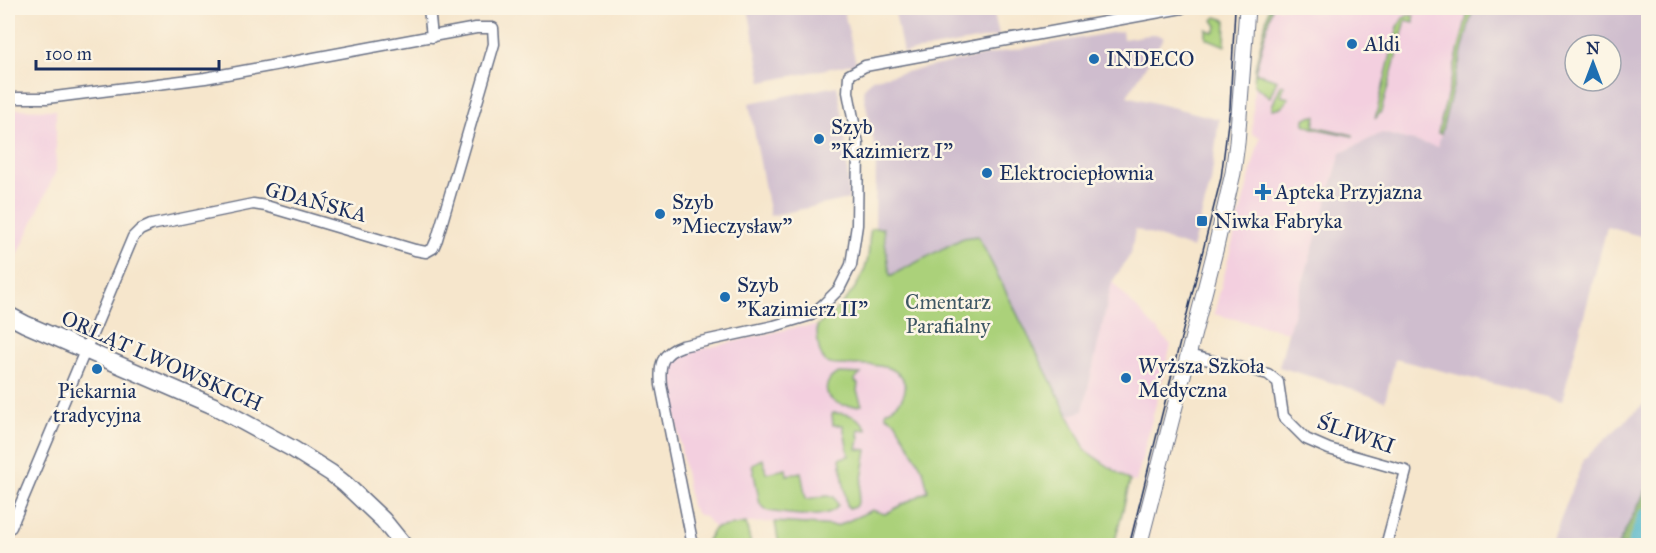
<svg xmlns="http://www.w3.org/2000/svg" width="1656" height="553" font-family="'IM FELL Great Primer',serif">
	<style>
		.built { fill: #f3cfdf }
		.industrial { fill: #cfbdce; fill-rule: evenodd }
		.green { fill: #abd17a; stroke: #63806c; stroke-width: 1.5 }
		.forest { fill: #88b36a; stroke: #527164; stroke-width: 1.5 }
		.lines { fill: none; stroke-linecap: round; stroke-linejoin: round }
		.river { stroke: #4ab3c8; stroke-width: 22 }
		.minor-casing { stroke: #686f84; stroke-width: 13 }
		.secondary-casing { stroke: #686f84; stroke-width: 17 }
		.primary-casing { stroke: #686f84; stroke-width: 19 }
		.minor { stroke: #fff; stroke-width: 10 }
		.secondary { stroke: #fff; stroke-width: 15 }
		.primary { stroke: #fff; stroke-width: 16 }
		.tram { stroke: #1b2f5e; stroke-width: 1.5 }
		.poi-dot { fill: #1f6fb2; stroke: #fcf5e5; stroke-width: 2 }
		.labels { text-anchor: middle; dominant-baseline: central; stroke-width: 5; stroke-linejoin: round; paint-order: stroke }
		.poi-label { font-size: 21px; fill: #1b2f5e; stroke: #fcf5e5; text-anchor: start }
		.street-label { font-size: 21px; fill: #1b2f5e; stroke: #fcf5e5 }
		.park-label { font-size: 21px; fill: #3f5865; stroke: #fcf5e5 }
	</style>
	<rect width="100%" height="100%" fill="#fcf5e5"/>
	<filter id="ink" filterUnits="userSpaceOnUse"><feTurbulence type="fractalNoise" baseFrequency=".0167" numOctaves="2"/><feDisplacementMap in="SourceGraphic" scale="12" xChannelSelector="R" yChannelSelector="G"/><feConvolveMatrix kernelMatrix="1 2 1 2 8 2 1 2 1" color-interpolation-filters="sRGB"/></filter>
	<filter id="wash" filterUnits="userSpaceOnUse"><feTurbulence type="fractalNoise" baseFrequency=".008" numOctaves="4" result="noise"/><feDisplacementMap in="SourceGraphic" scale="24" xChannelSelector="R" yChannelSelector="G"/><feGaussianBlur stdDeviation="1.35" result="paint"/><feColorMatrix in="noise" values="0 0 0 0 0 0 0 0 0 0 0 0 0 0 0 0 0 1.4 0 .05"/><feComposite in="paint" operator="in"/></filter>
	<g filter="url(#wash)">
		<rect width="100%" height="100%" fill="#f6e6cc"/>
		<path class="built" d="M 1271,8 L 1472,8 L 1438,147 L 1382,133 L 1341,153 L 1288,332 L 1214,314 L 1260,137 L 1252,134 L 1254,78 Z
			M 8,109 L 56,110 L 56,171 L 8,277 Z
			M 1112,282 L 1171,345 L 1136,482 L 1130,481 L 1086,452 L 1067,416 L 1083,410 Z
			M 817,326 L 858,338 L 912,373 L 902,432 L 923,470 L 929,492 L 885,514 L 872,510 L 837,526 L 775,522 L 746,523 L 715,528 L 705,517 L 698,515 L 691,506 L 669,379 L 670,370 L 674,361 L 684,353 L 706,348 L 797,327 Z"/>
		<path class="industrial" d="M 748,8 L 843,8 L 856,63 L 762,82 Z
			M 894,8 L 993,8 L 999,36 L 903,53 Z
			M 1472,8 L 1628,8 L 1648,12 L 1648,238 L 1607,227 L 1562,401 L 1395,359 L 1385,401 L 1343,386 L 1279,367 L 1288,332 L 1341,153 L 1382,133 L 1438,147 ZM 1575,45 L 1611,45 L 1611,81 L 1575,81 Z
			M 1122,31 L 1123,39 L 1155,34 L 1164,37 L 1127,96 L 1219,119 L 1211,182 L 1192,248 L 1135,229 L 1131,254 L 1112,282 L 1083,411 L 1067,416 L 978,237 L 963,238 L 928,255 L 889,276 L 883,228 L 875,228 L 876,155 L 863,90 L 872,79 L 1001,52 Z
			M 837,86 L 845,127 L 849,199 L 770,216 L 749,103 Z
			M 1648,400 L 1648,489 L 1646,490 L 1618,545 L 1550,546 L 1584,459 Z"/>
		<path class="green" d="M 1269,8 L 1272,8 L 1255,72 L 1277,80 L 1270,97 L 1254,85 L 1255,69 Z
			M 1469,8 L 1473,8 L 1441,134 L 1438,133 Z
			M 1409,15 L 1414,16 L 1414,22 L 1406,20 L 1381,112 L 1375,119 L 1398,26 L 1403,18 Z
			M 1216,17 L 1226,20 L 1225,46 L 1206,38 L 1206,29 L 1212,32 L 1216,31 L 1217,26 L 1213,20 Z
			M 1281,85 L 1284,86 L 1281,96 L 1289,98 L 1282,107 L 1272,109 L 1272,106 Z
			M 1316,116 L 1314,126 L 1353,135 L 1353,136 L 1313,128 L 1304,124 L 1304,119 L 1308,117 Z
			M 875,228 L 883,228 L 890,276 L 963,238 L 978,236 L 1086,451 L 1130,481 L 1114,545 L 779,545 L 775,522 L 837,526 L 872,510 L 885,514 L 928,491 L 923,470 L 895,421 L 886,416 L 886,411 C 893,408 900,404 903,396 C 906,390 905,383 902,378 C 892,362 861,365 845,365 C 839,365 831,366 826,362 C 818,356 817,336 817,326 C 840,307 858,292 867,262 C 870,251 868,239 871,229 Z
			M 839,373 L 861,374 L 854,380 L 858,384 L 857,391 L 862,405 C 853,407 839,406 832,400 C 821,390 828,377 839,373 Z
			M 833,413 C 848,413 859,416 867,429 L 867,430 L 859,429 L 858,436 L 860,436 L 857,449 L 867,450 L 858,502 C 856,506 854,509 849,508 L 847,506 L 840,458 L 849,456 L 843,425 L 833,425 L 832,415 Z
			M 763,459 L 766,473 L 786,469 L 787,475 L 801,472 L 806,499 L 827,496 L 834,497 L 838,505 C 831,522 784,513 768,511 L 760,504 L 752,464 Z
			M 746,523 L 751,545 L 708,545 L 707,540 L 715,528 Z"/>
		<path class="forest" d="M 1648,489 L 1648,545 L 1618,545 L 1646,490 Z"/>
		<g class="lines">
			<path class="river" d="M 1638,546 L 1648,519"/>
		</g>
	</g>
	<g filter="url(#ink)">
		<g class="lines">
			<defs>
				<path id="minor" d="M 429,8 L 432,37
					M 8,98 L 47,98 L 205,78 L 476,28 L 493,28 L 494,44 L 437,239 L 433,248 L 426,252 L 415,250 L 266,206 L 253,204 L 151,225 L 140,230 L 133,237 L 11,527
					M 1188,355 L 1268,374 L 1278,382 L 1283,416 L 1306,439 L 1329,449 L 1406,471 L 1386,546
					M 693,546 L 661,385 C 659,365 661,353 682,346 L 774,326 L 811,315 L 824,304 L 839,289 L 851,265 L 857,225 L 858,144 L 848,92 L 849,75 L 865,66 L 1182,8"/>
				<path id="secondary" d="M 1139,546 L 1215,251 L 1233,173 L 1237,143 L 1247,8"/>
				<path id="primary" d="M 8,315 L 25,324 L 214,406 L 293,449 L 331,473 L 345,484 L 383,520 L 404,546"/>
			</defs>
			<use href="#minor" class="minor-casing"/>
			<use href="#secondary" class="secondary-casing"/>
			<use href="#primary" class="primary-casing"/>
			<use href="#minor" class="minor"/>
			<use href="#secondary" class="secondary"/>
			<use href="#primary" class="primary"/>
			<path class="tram" d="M 8,539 L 20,546
				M 1129,546 L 1221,178 L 1230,107 L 1235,8"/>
		</g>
	</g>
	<g class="poi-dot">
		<circle cx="1352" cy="44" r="6"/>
		<circle cx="1094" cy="59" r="6"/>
		<circle cx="819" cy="139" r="6"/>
		<circle cx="987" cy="173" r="6"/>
		<path d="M1260 183h6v6h6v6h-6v6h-6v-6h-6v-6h6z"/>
		<circle cx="660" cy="214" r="6"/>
		<rect x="1196" y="215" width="12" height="12" rx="3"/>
		<circle cx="725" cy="297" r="6"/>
		<circle cx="97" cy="369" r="6"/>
		<circle cx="1126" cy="378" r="6"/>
	</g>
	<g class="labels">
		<g class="poi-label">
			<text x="1364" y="44">Aldi</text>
			<text x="1106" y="59">INDECO</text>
			<text x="831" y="127">Szyb<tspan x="831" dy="24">"Kazimierz I"</tspan></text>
			<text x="999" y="173">Elektrociepłownia</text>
			<text x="1275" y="192">Apteka Przyjazna</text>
			<text x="672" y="202">Szyb<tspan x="672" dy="24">"Mieczysław"</tspan></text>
			<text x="1214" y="221">Niwka Fabryka</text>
			<text x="737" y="285">Szyb<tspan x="737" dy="24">"Kazimierz II"</tspan></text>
			<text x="1138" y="366">Wyższa Szkoła<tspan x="1138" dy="24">Medyczna</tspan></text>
			<text x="97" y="391" text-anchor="middle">Piekarnia<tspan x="97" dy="24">tradycyjna</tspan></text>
		</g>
		<g class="street-label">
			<text transform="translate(316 202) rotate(15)">GDAŃSKA</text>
			<text transform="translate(162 361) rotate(24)">ORLĄT LWOWSKICH</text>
			<text transform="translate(1356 434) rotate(19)">ŚLIWKI</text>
		</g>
		<g class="park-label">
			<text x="948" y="302">Cmentarz<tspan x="948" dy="24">Parafialny</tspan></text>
		</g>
	</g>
	<rect width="1656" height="553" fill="none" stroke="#fcf5e5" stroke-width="30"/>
	<g transform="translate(1593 63)"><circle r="28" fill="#fcf5e5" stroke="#a2a6af" stroke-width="1.5"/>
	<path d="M0-4.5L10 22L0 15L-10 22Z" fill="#1f6fb2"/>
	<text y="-9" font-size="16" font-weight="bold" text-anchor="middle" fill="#1b2f5e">N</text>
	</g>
	<path d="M36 60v9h183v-9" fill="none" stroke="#1b2f5e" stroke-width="3"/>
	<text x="45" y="60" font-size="18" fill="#1b2f5e" stroke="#fcf5e5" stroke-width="4.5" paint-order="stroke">100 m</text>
</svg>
